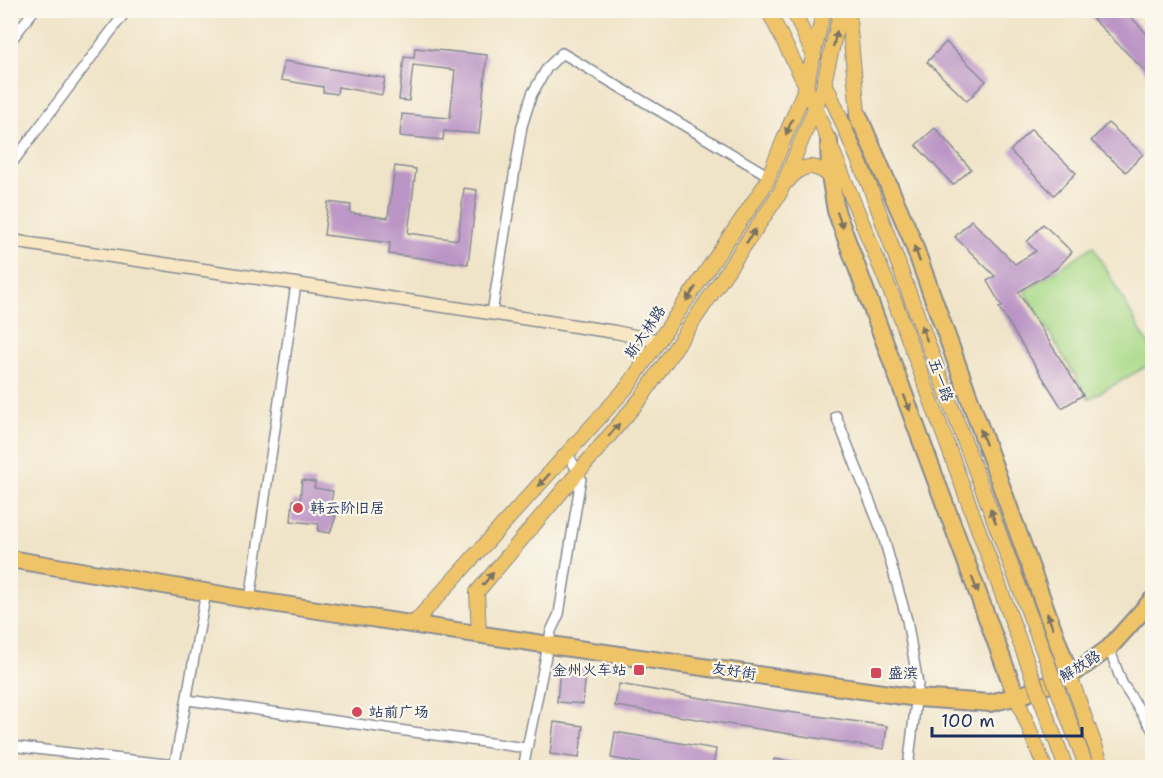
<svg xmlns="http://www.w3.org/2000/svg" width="1163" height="778" font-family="'Shantell Sans','LXGW WenKai TC',sans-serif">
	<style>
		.green { fill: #a8d987; stroke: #628472; stroke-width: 1.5 }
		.building { fill: #bb95c6 }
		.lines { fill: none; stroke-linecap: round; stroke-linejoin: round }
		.street-casing { stroke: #868a93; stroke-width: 12 }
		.secondary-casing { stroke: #868a93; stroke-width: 15 }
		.primary-casing { stroke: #868a93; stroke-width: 16 }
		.highway-casing { stroke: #868a93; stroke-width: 20 }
		.street { stroke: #fff; stroke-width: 9 }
		.secondary { stroke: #f9e7c3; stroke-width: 12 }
		.primary { stroke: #efc469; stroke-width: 14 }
		.highway { stroke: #efc469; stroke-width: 16 }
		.primary-bridge-casing { stroke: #868a93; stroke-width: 16; stroke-linecap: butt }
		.primary-bridge { stroke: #efc469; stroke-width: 14 }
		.oneway { fill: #7a7263 }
		.poi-dot { fill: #d1495b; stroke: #fbf7ec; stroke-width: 2 }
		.labels { text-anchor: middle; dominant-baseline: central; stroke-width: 4.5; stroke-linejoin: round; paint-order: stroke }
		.street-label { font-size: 15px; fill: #1b2f5e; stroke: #fbf7ec }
		.poi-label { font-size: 15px; fill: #1b2f5e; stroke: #fbf7ec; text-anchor: start }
	</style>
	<rect width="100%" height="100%" fill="#fbf7ec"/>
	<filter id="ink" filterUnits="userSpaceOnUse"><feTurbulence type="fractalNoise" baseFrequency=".0167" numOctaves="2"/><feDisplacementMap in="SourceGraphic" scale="12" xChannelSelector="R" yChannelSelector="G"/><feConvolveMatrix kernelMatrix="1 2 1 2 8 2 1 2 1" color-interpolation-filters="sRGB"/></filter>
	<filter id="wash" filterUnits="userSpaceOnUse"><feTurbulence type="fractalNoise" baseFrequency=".008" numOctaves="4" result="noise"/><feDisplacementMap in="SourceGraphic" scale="24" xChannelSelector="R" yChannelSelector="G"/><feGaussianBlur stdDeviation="1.35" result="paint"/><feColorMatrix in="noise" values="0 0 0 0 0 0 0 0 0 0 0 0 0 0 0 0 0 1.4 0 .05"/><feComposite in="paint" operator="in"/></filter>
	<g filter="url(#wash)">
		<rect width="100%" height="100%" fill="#f0e4c8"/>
		<path class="green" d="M 1093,246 L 1152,351 L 1152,363 L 1089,399 L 1025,292 Z"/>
		<g id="blocks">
			<path class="building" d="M 10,10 L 22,10 L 10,25 Z
				M 1084,10 L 1124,10 L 1152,39 L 1152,68 L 1147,73 Z
				M 946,42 L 986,81 L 967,101 L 927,62 Z
				M 415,48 L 487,55 L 479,134 L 444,131 L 443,140 L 400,136 L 402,114 L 450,118 L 455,70 L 413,65 L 409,101 L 399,100 L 404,57 L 414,58 Z
				M 284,61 L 385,78 L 382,95 L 338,87 L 337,94 L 323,92 L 323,87 L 281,80 Z
				M 1108,123 L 1143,154 L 1126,172 L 1091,141 Z
				M 935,128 L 971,169 L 953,185 L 916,145 Z
				M 1031,129 L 1076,173 L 1054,195 L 1010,151 Z
				M 395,166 L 416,169 L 408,233 L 458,240 L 464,188 L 477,190 L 468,264 L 389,254 L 390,243 L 324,235 L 328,202 L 351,205 L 350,213 L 388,218 Z
				M 971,220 L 1015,264 L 1036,251 L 1027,242 L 1043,224 L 1072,252 L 1056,269 L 1018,292 L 1083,395 L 1062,408 L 999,308 L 1002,307 L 987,281 L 995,276 L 955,237 Z
				M 302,480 L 315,482 L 314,488 L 333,491 L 329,515 L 336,516 L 330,533 L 318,531 L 319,524 L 291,521 L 293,500 L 300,501 Z
				M 560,668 L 586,670 L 583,704 L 557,702 Z
				M 619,684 L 760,708 L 887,726 L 884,749 L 615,706 Z
				M 554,722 L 583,726 L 579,758 L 550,754 Z
				M 615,732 L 716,749 L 713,768 L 668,768 L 611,758 Z
				M 774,759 L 802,763 L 802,768 L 773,768 Z"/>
		</g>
	</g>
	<g filter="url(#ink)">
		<use href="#blocks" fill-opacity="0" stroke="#868a93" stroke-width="1.5"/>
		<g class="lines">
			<defs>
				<path id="street" d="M 1150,10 L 1152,13
					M 10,42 L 34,10
					M 10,166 L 127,10
					M 492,313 L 522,126 L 532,94 L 547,68 L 562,53 L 769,176
					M 836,416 L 882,532 L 907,620 L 918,684 L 908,768
					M 250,600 L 296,284
					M 1109,648 L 1122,683 L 1152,729
					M 188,700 L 526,748
					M 10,746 L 174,765
					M 174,768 L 206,592
					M 523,768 L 551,631 L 559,614 L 581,478 L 568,454"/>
				<path id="secondary" d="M 10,237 L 18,242 L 615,332 L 659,341"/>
				<path id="primary" d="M 768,10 L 806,86 L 896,305
					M 793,10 L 814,56
					M 848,10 L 859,123
					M 824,80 L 870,187 L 912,301
					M 788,181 C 805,159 817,166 837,180
					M 414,623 L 628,386 L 765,185 L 806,86 L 824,10
					M 479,633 L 477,592 L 642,397 L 780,193 L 822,91 L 841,10
					M 1070,676 L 1103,768
					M 1016,696 L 1045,768"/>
				<path id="highway" d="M 858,115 L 911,237 L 1070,676
					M 829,141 L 830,175 L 836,211 L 1016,696
					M 10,559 L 258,601 L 543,644 L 917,698 L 990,703 L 1022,695 L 1070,676 L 1109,648 L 1152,600"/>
			</defs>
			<use href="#street" class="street-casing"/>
			<use href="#secondary" class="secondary-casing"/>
			<use href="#primary" class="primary-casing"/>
			<use href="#highway" class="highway-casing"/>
			<use href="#street" class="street"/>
			<use href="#secondary" class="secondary"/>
			<use href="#primary" class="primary"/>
			<use href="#highway" class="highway"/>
			<defs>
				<path id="primary-bridge" d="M 912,301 L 1087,768
					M 896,305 L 1066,768"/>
			</defs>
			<use href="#primary-bridge" class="primary-bridge-casing"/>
			<use href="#primary-bridge" class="primary-bridge"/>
		</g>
		<defs><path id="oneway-solid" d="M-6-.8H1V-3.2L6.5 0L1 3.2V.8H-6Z" transform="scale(1.5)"/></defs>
		<g class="oneway">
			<use href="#oneway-solid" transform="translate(835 39) rotate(-77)"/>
			<use href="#oneway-solid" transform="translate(789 127) rotate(112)"/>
			<use href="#oneway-solid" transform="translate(840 220) rotate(71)"/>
			<use href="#oneway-solid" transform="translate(751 236) rotate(-56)"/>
			<use href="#oneway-solid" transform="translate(917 254) rotate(-110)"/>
			<use href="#oneway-solid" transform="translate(691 294) rotate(124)"/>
			<use href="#oneway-solid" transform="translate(924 333) rotate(-111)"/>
			<use href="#oneway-solid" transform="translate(907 403) rotate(69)"/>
			<use href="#oneway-solid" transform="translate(614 430) rotate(-50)"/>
			<use href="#oneway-solid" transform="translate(983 437) rotate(-110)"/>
			<use href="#oneway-solid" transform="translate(544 480) rotate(132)"/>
			<use href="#oneway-solid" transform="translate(993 516) rotate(-111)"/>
			<use href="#oneway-solid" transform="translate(488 579) rotate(-50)"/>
			<use href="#oneway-solid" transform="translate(975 585) rotate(69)"/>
			<use href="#oneway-solid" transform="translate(1050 621) rotate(-110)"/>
		</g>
	</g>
	<g class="poi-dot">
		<circle cx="298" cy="508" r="6"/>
		<rect x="633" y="664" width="12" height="12" rx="3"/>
		<rect x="870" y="667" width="12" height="12" rx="3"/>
		<circle cx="357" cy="712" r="6"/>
	</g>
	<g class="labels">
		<g class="street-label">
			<text transform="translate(645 332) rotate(-56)">斯大林路</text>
			<text transform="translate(941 380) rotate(70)">五一路</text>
			<text transform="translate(1080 666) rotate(-32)">解放路</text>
			<text transform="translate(734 671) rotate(9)">友好街</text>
		</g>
		<g class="poi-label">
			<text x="310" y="508">韩云阶旧居</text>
			<text x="627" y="670" text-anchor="end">金州火车站</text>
			<text x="888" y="673">盛滨</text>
			<text x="369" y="712">站前广场</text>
		</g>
	</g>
	<rect width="1163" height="778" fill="none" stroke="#fbf7ec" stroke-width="36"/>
	<path d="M932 727v9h150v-9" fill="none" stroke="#1b2f5e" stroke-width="3"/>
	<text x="941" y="727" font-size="18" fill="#1b2f5e" stroke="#fbf7ec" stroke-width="4.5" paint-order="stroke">100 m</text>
</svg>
